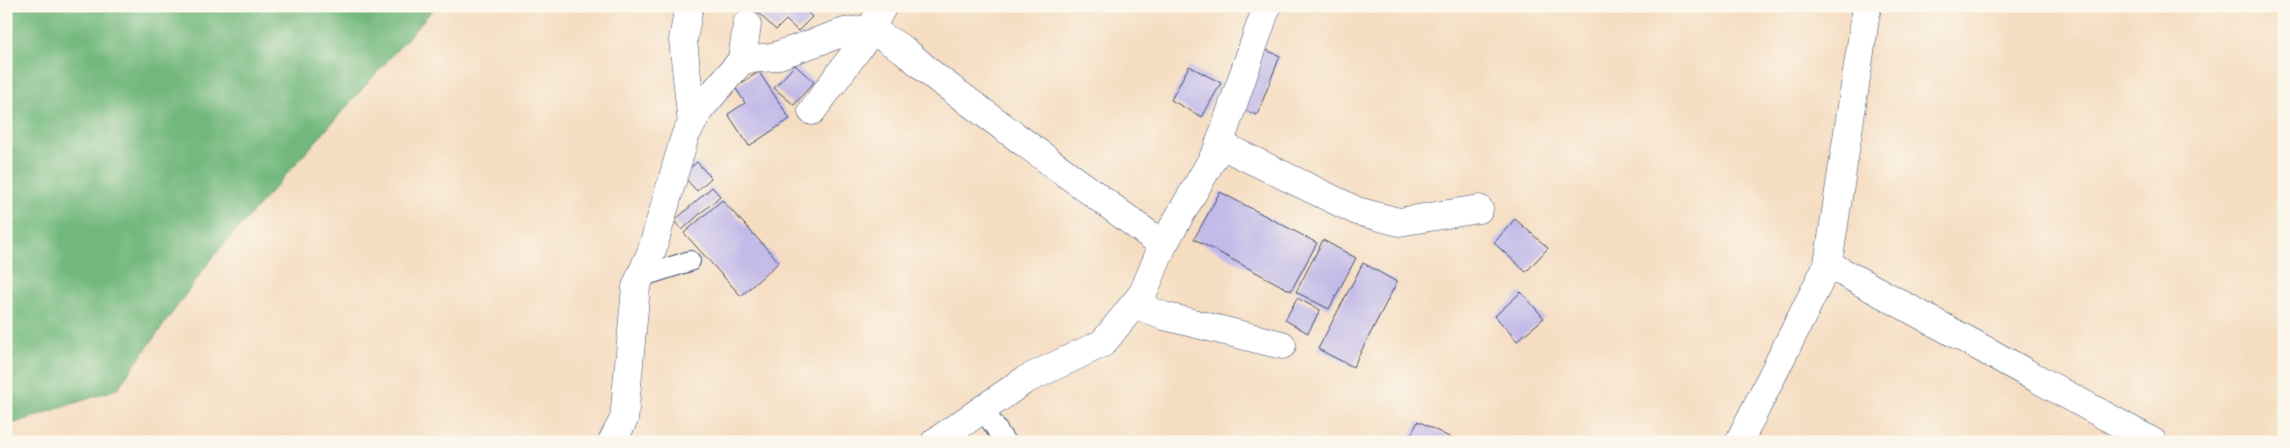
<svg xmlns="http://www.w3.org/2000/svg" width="2290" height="448" font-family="'Architects Daughter',sans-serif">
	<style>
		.forest { fill: #72b87d; stroke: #46746e }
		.building { fill: #c2bae8 }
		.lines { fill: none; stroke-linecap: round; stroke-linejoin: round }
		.lane-casing { stroke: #3c496d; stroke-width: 22 }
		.street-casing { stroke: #3c496d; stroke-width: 29 }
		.lane { stroke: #fff; stroke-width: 20 }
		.street { stroke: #fff; stroke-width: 28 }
	</style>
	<rect width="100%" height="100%" fill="#fbf7ec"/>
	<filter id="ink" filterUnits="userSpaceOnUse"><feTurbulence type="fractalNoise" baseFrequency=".02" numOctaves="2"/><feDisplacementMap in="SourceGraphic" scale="10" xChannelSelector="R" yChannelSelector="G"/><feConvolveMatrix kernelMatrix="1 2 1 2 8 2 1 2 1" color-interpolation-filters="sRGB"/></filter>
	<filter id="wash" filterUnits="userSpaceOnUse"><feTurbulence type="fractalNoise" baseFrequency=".0096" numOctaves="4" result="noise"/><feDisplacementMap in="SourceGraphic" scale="20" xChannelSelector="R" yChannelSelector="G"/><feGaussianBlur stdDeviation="1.12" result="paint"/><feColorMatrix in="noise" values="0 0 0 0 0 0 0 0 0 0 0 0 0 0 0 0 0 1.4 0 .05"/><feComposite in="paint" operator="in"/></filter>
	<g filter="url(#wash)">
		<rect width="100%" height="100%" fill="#f5ddc1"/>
		<path class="forest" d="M 6,6 L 436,6 L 212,258 L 117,389 L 6,426 Z"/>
		<g id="blocks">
			<path class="building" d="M 751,6 L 801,6 L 812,17 L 798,31 L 786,20 L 776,30 Z
				M 1264,49 L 1280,56 L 1257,115 L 1241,109 Z
				M 795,65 L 814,82 L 794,105 L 774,88 Z
				M 1189,66 L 1221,83 L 1202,117 L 1171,100 Z
				M 759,72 L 790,119 L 749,146 L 728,114 L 745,103 L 735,87 Z
				M 697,162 L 711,178 L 697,191 L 682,175 Z
				M 712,187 L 720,196 L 682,230 L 674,221 Z
				M 1220,192 L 1317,243 L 1291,291 L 1194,239 Z
				M 722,200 L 779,262 L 741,296 L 684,233 Z
				M 1515,219 L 1548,248 L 1526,272 L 1494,243 Z
				M 1323,240 L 1356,258 L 1329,309 L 1296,292 Z
				M 1363,263 L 1397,282 L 1353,367 L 1318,349 Z
				M 1521,292 L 1544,318 L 1517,341 L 1495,316 Z
				M 1297,298 L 1320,310 L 1308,333 L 1285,320 Z
				M 1418,421 L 1455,440 L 1454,442 L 1408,441 Z"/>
		</g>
	</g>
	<g filter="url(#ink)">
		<use href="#blocks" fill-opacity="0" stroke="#3c496d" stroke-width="1"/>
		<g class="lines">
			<defs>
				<path id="lane" d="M 640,277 L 690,261
					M 983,409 L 1005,442"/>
				<path id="street" d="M 689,6 L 683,40 L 692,124
					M 1867,6 L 1828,264 L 2153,442
					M 742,60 L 773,57 L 845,32 L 870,29 L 904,50 L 934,76 L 1163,245
					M 812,111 L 866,38 L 883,6
					M 1219,144 L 1357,211 L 1399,222 L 1479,209
					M 1134,305 L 1164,316 L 1282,345
					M 612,442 L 624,419 L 636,287 L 652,250 L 685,136 L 700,109 L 742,60 L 747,24
					M 935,442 L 1025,380 L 1103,343 L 1143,293 L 1163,245 L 1217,151 L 1267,6
					M 1739,442 L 1828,264"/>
			</defs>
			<use href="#lane" class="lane-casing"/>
			<use href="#street" class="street-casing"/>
			<use href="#lane" class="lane"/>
			<use href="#street" class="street"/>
		</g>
	</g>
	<rect width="2290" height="448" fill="none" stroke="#fbf7ec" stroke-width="25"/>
</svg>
